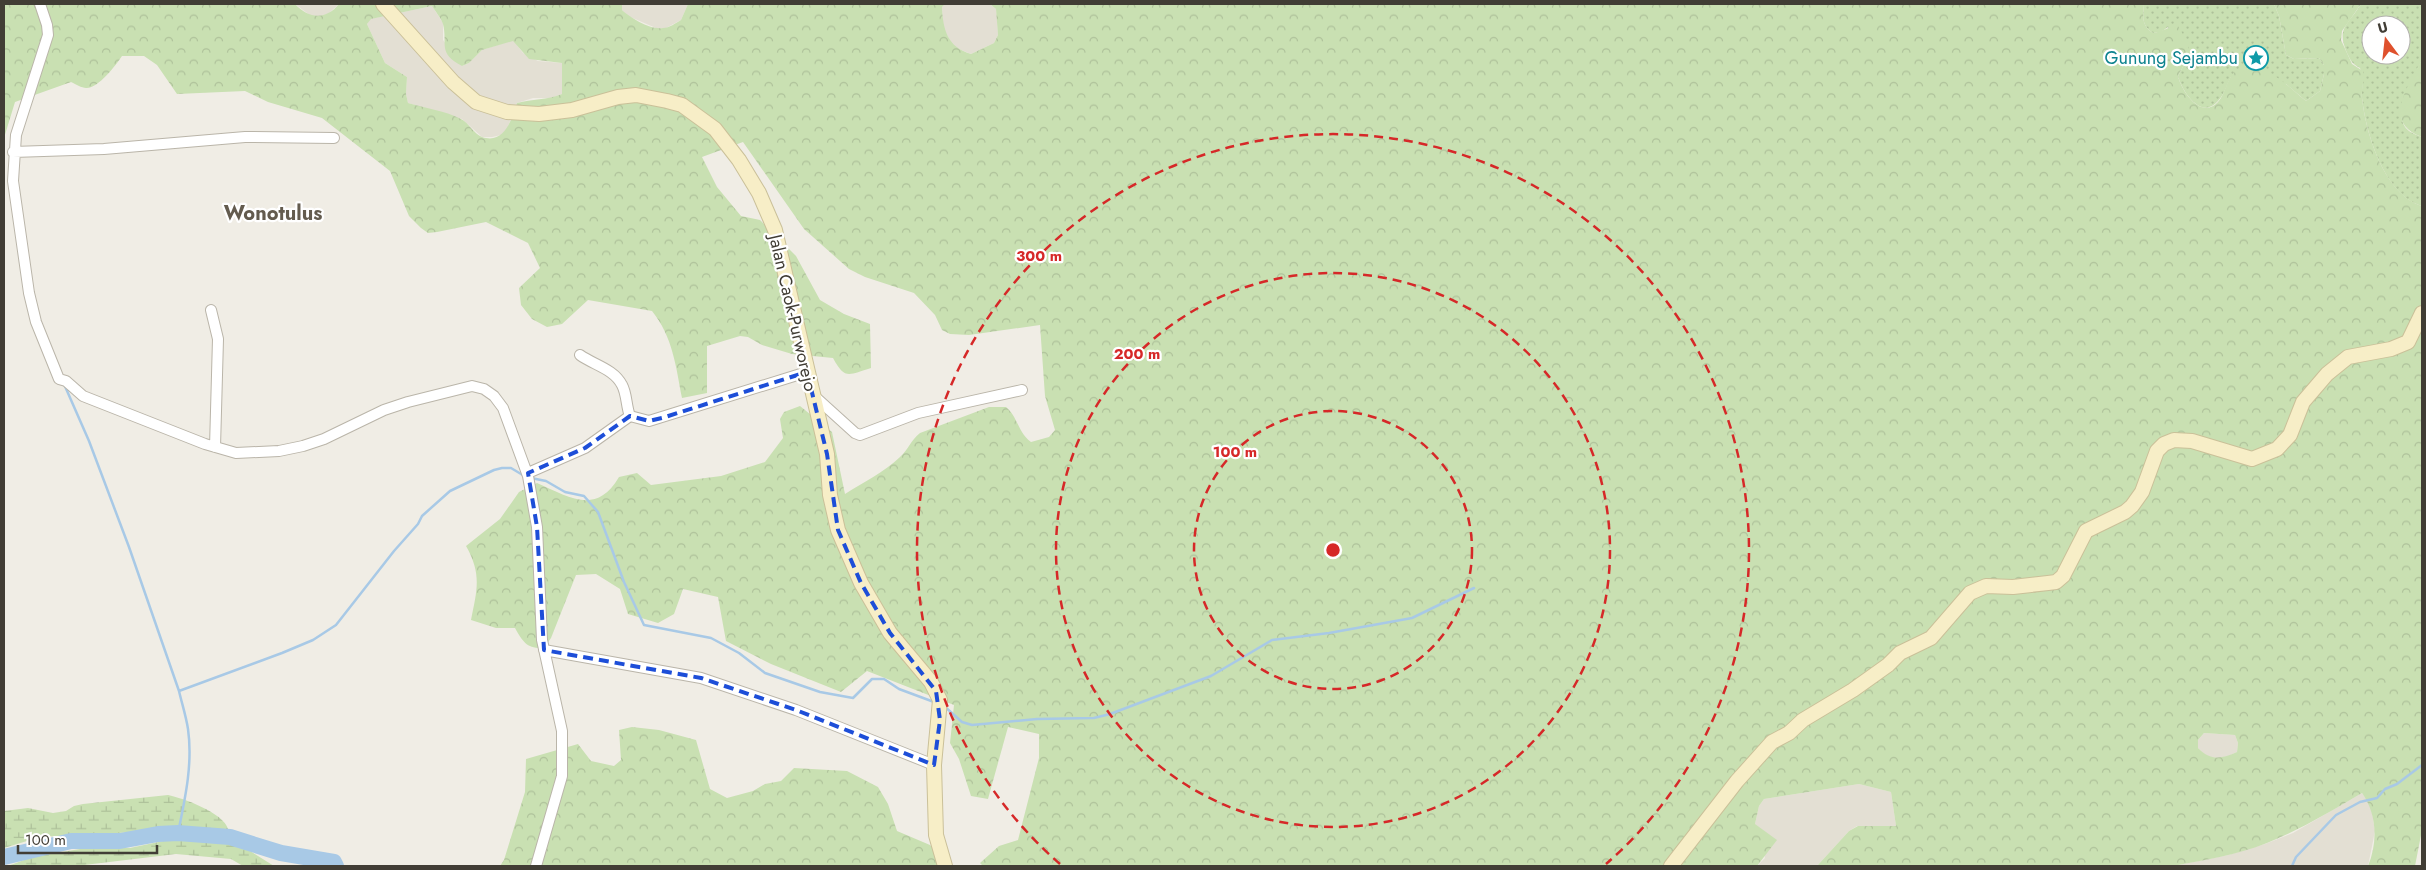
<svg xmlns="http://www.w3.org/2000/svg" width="2426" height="870" font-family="Jost,sans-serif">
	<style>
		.residential { fill: #e3dfd3 }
		.grass { fill: url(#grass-dots); fill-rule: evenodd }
		.forest { fill: url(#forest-crowns); fill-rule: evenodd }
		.wetland { fill: url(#wetland-marsh) }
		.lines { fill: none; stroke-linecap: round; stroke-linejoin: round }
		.stream { stroke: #a8c9e6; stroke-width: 2.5 }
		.river { stroke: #a8c9e6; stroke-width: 16 }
		.street-casing { stroke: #bab5a9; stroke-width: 12 }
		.secondary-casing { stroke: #cac099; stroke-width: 16 }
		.street { stroke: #fff; stroke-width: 10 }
		.secondary { stroke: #f7eec7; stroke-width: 14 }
		.marked { fill: none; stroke: #1d4ed8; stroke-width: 4; stroke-dasharray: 10 6; stroke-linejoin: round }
		.ring { fill: none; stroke: #d62828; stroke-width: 2.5; stroke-dasharray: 9 6 }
		.labels { text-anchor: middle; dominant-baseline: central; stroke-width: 4.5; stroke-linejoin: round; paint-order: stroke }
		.culture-label { font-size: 18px; fill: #0d838f; stroke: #fff; text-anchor: end }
		.street-label { font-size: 18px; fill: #413d35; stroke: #fff }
		.quarter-label { font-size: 20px; font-weight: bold; fill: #635b4e; stroke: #fff }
		.centre { fill: #d62828; stroke: #fff; stroke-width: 2.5 }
		.ring-label { font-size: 15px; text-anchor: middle; font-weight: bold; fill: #d62828; stroke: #fff; stroke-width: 4.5; stroke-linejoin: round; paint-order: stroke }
	</style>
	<defs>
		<pattern id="grass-dots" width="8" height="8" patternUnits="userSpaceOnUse" patternTransform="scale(1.25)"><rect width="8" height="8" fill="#c9e0b2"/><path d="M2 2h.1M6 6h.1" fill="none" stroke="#aec19a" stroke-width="1.8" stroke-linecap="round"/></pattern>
		<pattern id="forest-crowns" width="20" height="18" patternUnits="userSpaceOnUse" patternTransform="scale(1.25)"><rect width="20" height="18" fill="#c9e0b2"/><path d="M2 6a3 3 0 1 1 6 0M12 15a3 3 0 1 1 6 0" fill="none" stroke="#aec19a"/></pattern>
		<pattern id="wetland-marsh" width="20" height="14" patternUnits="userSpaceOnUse" patternTransform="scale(1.25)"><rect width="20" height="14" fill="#c9e0b2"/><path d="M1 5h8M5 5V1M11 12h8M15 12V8" fill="none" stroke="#aec19a"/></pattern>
	</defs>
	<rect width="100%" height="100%" fill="#f0ede5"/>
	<path class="residential" d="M 295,4 L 339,4 L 328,14 L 320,16 L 311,16 Z
		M 622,4 L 688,4 L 681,20 L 664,29 L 656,28 L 628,16 L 622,10 Z
		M 945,4 L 990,4 L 996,9 L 997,17 L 998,35 L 994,43 L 971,54 L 954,47 L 945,32 L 943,24 L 942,7 Z
		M 432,6 L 443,23 L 443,40 L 462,66 L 469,63 L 482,50 L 513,40 L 523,53 L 538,61 L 562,63 L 562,94 L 552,98 L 533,98 L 517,103 L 507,129 L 501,135 L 492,137 L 482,137 L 462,119 L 408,103 L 406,94 L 407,77 L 385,63 L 367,24 L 370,19 Z
		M 2204,733 L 2235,735 L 2238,743 L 2237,752 L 2229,756 L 2212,759 L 2204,754 L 2198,748 L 2198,740 Z
		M 1859,784 L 1891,792 L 1896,826 L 1857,826 L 1849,831 L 1817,866 L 1757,866 L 1765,858 L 1755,824 L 1759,806 L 1764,799 Z
		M 2362,793 L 2371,805 L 2375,831 L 2368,866 L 2173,866 L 2228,855 L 2265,844 L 2293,833 Z"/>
	<path class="grass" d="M 2144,4 L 2274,4 L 2279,16 L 2286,55 L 2294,59 L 2319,58 L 2324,65 L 2324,74 L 2320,91 L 2306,101 L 2286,84 L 2231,77 C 2227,84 2224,95 2218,101 C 2201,121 2182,91 2178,76 L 2186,61 L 2168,27 L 2161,32 L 2153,33 C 2141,25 2143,17 2144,4 Z
		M 2361,4 L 2422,4 L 2422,59 L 2401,109 C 2401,127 2407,132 2422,137 L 2422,206 C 2384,195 2366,133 2362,98 C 2361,86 2365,81 2360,68 C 2352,64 2351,61 2347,53 C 2336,28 2348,25 2361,4 ZM 2371,25 L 2401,25 L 2401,55 L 2371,55 Z"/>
	<path class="forest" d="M 4,4 L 295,4 C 309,19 326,20 339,4 L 622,4 L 622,10 C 631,18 650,30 663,28 C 669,28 676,23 681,20 L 688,4 L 945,4 L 942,7 C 943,29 947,47 971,54 L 994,43 L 998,35 L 996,9 L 990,4 L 2144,4 C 2143,17 2141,25 2153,33 C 2162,32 2168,27 2177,25 L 2189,44 L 2186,61 L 2178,76 C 2182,92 2201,120 2218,102 C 2226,93 2226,79 2236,71 C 2240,68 2249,67 2254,68 C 2275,71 2291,89 2306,101 L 2320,91 L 2324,74 L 2324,65 L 2319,58 L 2294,59 L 2286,55 L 2279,16 L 2274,4 L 2361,4 L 2342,31 L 2341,40 L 2352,64 L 2363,71 C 2365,80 2361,89 2362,98 C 2366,134 2384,194 2422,206 L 2422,830 L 2415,866 L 2368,866 C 2378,842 2377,814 2362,793 C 2331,811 2300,830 2267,843 C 2237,855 2205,860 2173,866 L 1817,866 L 1849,831 L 1858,826 L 1896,826 L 1891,792 L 1859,784 L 1764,799 L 1759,806 L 1755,824 L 1777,840 L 1757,866 L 983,866 L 980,863 L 999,846 L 1018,840 L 1039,758 L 1039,734 L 1008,727 L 988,799 L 971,796 L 959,759 L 950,743 L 954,705 L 867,671 L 841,692 L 771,664 L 726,641 L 718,597 L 683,589 L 674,614 L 658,623 L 628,614 L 620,589 L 596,574 L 576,575 L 551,638 L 544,648 C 527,649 523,642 515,628 L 496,628 L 471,620 C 477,590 482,574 466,546 L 500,519 L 519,492 L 537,483 C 569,497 596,516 619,477 L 637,473 L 651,485 L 721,476 L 765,462 L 783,438 L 780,419 L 784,412 L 800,406 L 832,432 L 845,494 C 864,482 884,472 900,457 C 908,450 911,440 920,433 L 989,407 L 1006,407 C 1018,417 1018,433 1031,442 L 1049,437 L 1055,430 L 1045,396 L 1040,325 L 969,335 L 950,334 L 942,330 L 935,315 L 914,293 L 865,277 L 849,269 L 804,229 L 743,142 L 702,157 L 717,187 L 741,216 L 760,220 L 796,256 L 820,300 L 844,314 L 870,324 L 871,368 C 848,375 845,380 833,358 L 792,354 L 762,345 L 748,337 L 740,336 L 707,346 L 707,393 L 682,398 C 676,367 673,337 652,311 L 588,300 L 562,324 L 547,327 L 532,319 L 521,305 L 519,288 L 540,268 L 528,243 L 486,222 L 437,232 L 428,233 L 421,228 L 409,216 L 390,171 L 322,118 L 268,102 L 245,91 L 177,94 L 157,65 L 144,56 L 122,56 C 116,65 98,89 86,88 C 82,88 75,84 71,82 L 15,102 L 4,138 ZM 432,6 C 435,11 441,18 443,24 C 448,44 437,53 462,66 L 469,63 L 482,50 L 513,41 L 529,59 L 562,63 L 562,94 C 547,100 532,99 517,103 C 512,118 505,145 482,137 C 474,134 469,123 461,119 C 446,111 425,108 408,103 L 406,94 L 407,77 L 385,63 L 367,24 L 371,19 ZM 2204,733 L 2235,735 L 2238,743 L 2237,752 C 2222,759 2210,761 2198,748 L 2198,740 Z
		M 2422,59 L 2422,137 C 2381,123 2409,85 2422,59 Z
		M 632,727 L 659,730 L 696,740 L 710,789 L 727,798 L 753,791 L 765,784 L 781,781 L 794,768 L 847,771 L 878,787 L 888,804 L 897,831 L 930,845 L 951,866 L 500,866 L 504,860 L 525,792 L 526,759 L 578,744 L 591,761 L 614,766 L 621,760 L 619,730 Z"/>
	<path class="wetland" d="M 168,795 C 183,798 224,813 228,829 L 221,831 L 195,829 L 40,837 L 4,848 L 4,811 L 28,808 L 53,813 L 66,811 L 74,806 L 83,804 Z
		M 215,839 L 247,849 L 274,866 L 243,866 L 231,859 L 176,854 L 76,866 L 8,866 L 32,857 L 92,847 L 130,848 L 163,841 Z"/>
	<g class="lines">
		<path class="stream" d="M 64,384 L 89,441 L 129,547 L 179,691
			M 531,478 L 546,481 L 565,492 L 584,496 L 598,512 L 624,582 L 644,625 L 711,638 L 739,653 L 765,673 L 820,692 L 853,698 L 872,679 L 884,679 L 899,689 L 934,702
			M 944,706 L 962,722 L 972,725 L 1037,719 L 1094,718 L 1110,714 L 1211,676 L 1272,640 L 1329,633 L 1412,618 L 1474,588
			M 178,833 C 185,799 193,764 188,729 C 186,716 182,704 179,691 L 282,653 L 313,640 L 336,625 L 394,551 L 418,524 L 422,516 L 450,491 L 494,470 L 502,468 L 511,468 L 526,477
			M 2292,866 L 2296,857 L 2336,815 L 2360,802 L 2377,798 L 2385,789 L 2397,784 L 2422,765"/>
		<path class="river" d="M 4,857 L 71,841 L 120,841 L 158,834 L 178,833 L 230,837 L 281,853 L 334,862 L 336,866"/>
		<defs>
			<path id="street" d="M 40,4 L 47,25 L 48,35 L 16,135 L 13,181 L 29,293 L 36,322 L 59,379 L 66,381 L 83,396 L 205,444 L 236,453 L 279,451 L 303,446 L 324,439 L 384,410 L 408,402 L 472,386 L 484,389 L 494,396 L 503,408 L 528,476 L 537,527 L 542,640 L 562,731 L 562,776 L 536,866
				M 13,152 L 104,149 L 245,137 L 334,138
				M 211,310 L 218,339 L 215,447
				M 580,355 C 594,365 614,369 622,385 C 627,394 626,406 630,416 L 649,421 L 807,372
				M 813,395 L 855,433 L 860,435 L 918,413 L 1022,390
				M 528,473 L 585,448 L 630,416
				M 544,650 L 701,678 L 796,710 L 934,765"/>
			<path id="secondary" d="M 383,4 L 453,82 L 476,102 L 507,112 L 539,114 L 572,110 L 618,97 L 636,95 L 667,101 L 682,105 L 715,129 L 739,160 L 759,193 L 775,230 L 827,454 L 830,495 L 838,530 L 861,583 L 890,633 L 931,682 L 940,700 L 934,765 L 936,835 L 945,866
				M 1671,866 L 1737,781 L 1772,742 L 1789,733 L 1803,720 L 1853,690 L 1888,665 L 1900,653 L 1931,638 L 1970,593 L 1986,586 L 2013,587 L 2048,583 L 2056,582 L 2063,576 L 2086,531 L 2125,512 L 2132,506 L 2142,492 L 2157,451 L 2164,444 L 2174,440 L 2192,441 L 2252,459 L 2277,449 L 2290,435 L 2303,402 L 2327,374 L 2348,357 L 2391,349 L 2408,342 L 2422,313"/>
		</defs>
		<use href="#street" class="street-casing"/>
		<use href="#secondary" class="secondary-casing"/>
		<use href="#street" class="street"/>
		<use href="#secondary" class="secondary"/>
	</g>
	<path class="marked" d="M 807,372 L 827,454 L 838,530 L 861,583 L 890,633 L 936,691 L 940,720 L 934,765 L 796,710 L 701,678 L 544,650 L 537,527 L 528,473 L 585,448 L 630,416 L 649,421 L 662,418 Z"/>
	<g class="ring">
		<circle cx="1333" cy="550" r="139"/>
		<circle cx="1333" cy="550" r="277"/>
		<path d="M1060 864A416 416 0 1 1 1606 864"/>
	</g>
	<defs>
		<symbol id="sight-ring" viewBox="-11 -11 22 22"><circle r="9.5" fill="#fff" stroke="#0f9aa8" stroke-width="1.5"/><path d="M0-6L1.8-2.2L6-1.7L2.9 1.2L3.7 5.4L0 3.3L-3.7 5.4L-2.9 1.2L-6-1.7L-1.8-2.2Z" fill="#0f9aa8"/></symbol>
	</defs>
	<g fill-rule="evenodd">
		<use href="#sight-ring" x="2242" y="44" width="28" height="28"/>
	</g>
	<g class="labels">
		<g class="culture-label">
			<text x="2238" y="58">Gunung Sejambu</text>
		</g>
		<g class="street-label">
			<text transform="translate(793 313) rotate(77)">Jalan Caok-Purworejo</text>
		</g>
		<g class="quarter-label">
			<text x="273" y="213">Wonotulus</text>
		</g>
	</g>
	<circle cx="1333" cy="550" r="8" class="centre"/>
	<g class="ring-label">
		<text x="1039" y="261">300 m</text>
		<text x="1137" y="359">200 m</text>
		<text x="1235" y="457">100 m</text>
	</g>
	<rect width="2426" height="870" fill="none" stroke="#413d35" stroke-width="10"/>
	<g transform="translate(2386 40) rotate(345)"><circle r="24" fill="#ffffff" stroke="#b3b1ae"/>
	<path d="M0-4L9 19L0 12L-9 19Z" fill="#df512d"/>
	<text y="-8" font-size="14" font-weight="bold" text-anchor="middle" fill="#413d35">U</text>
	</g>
	<path d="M18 845v8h139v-8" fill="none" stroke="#413d35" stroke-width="2.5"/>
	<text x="25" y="845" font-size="15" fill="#413d35" stroke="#ffffff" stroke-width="4" paint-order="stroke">100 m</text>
</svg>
